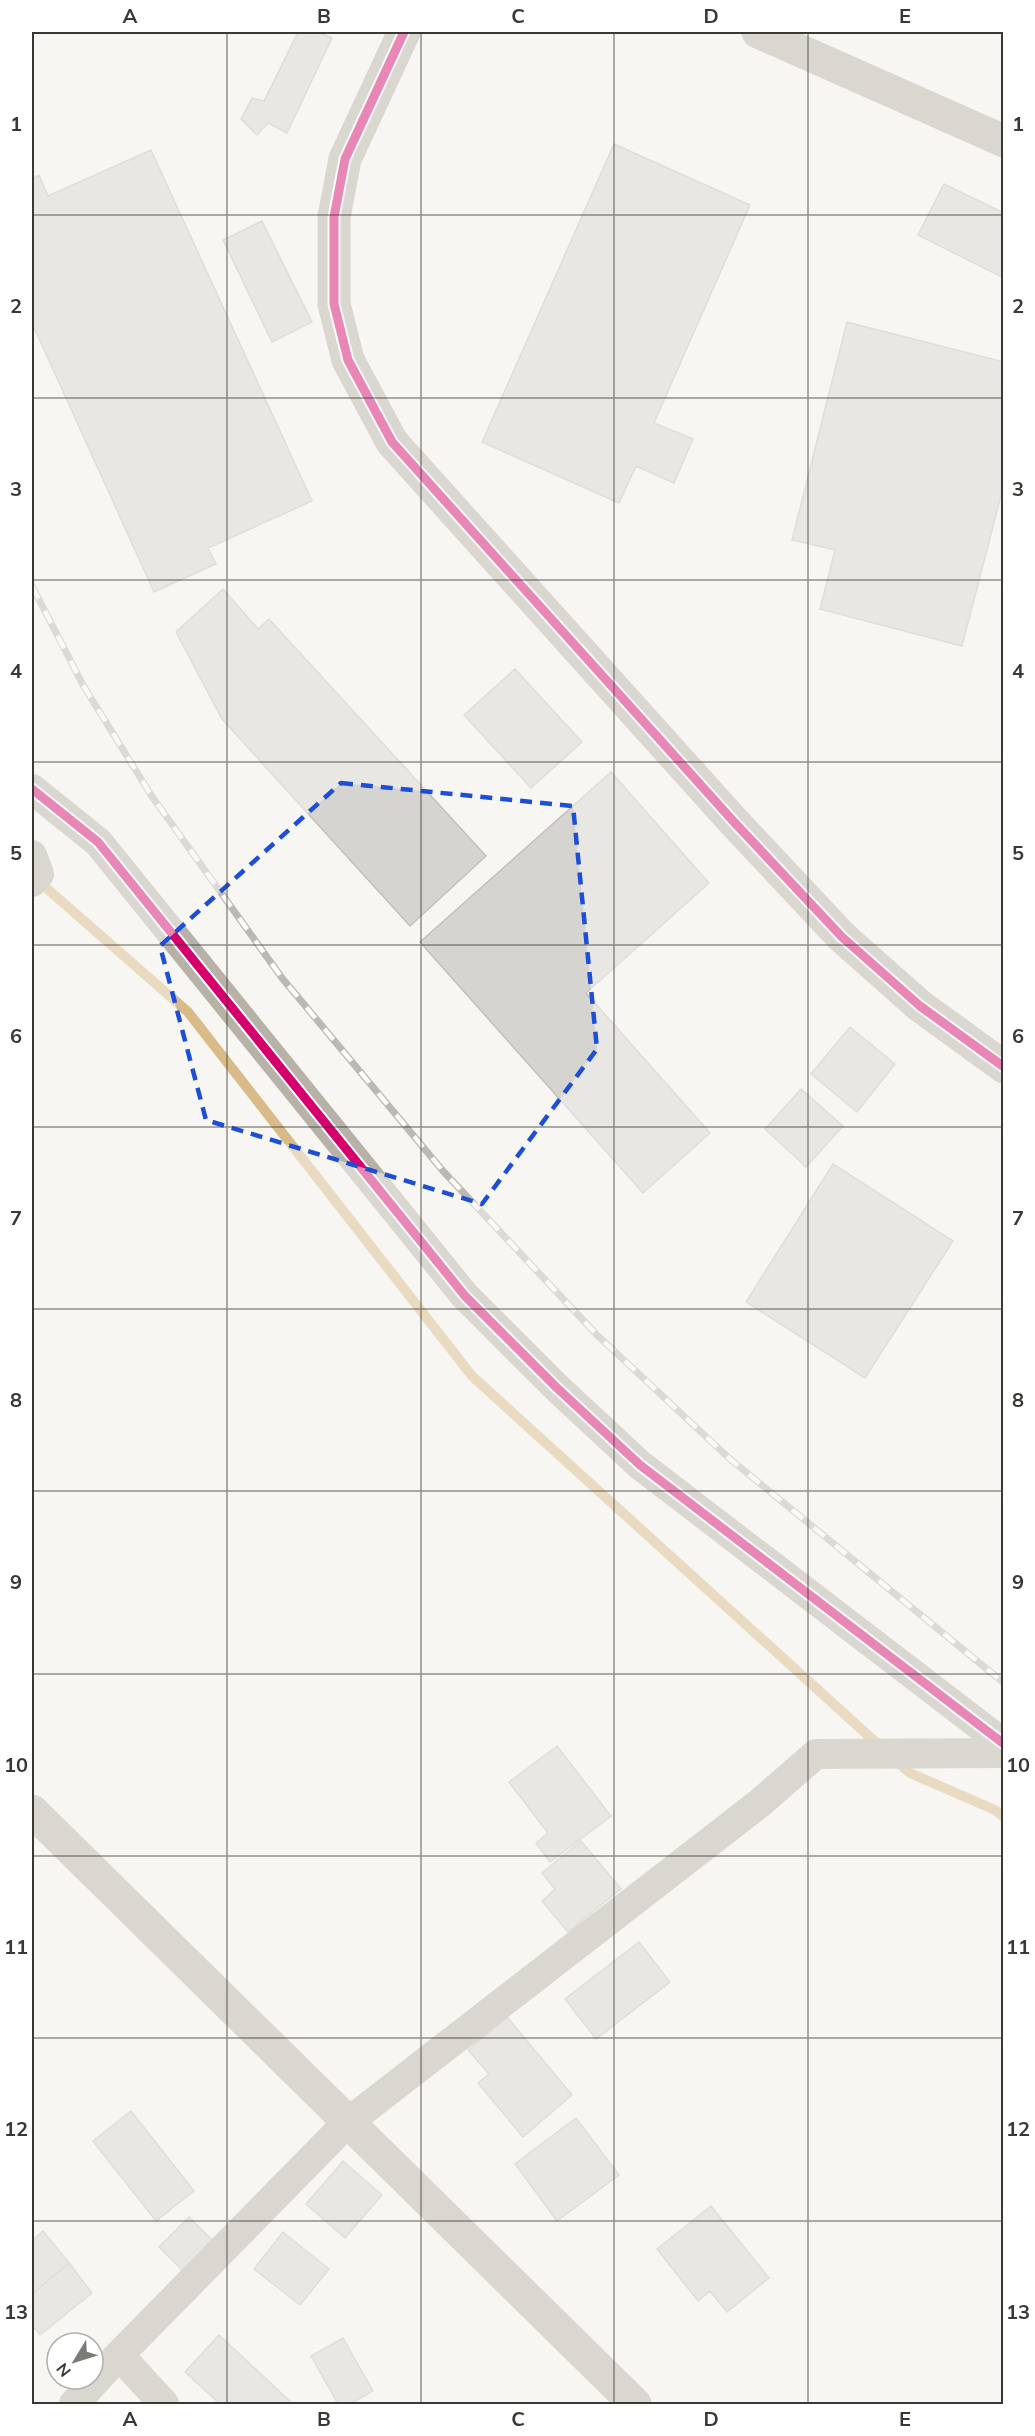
<svg xmlns="http://www.w3.org/2000/svg" width="1035" height="2436" font-family="Mulish,sans-serif">
	<style>
		.lines { fill: none; stroke-linecap: round; stroke-linejoin: round }
		.stream { stroke: #d8bb88; stroke-width: 10 }
		.building { fill: #d6d4d1; stroke: #c2c0bc; stroke-width: 1.5 }
		.minor { stroke: #b7b1a7; stroke-width: 30 }
		.tertiary { stroke: #b7b1a7; stroke-width: 33 }
		.rail-casing { stroke: #bcb9b2; stroke-width: 7 }
		.rail { stroke: #fff; stroke-width: 4.5; stroke-dasharray: 14; stroke-linecap: butt }
		.cycleway-casing { stroke: #fff; stroke-width: 13 }
		.cycleway { stroke: #d6006c; stroke-width: 9 }
		.marked { fill: none; stroke: #1d4ed8; stroke-width: 4.5; stroke-dasharray: 12 8; stroke-linejoin: round }
		.grid { fill: none; stroke: #3a3834; stroke-width: 1.5; stroke-opacity: 0.55 }
		.neatline { fill: none; stroke: #3a3834; stroke-width: 2 }
		.grid-label { font-size: 20px; text-anchor: middle; font-weight: bold; fill: #3a3834 }
	</style>
	<rect width="100%" height="100%" fill="#f8f6f2"/>
	<g class="lines">
		<path class="stream" d="M 36,879 L 188,1012 L 472,1376 L 882,1748
			M 896,1761 L 910,1773 L 995,1810 L 1004,1817"/>
	</g>
	<path class="building" d="M 298,32 L 318,32 L 332,38 L 287,133 L 268,123 L 257,135 L 241,119 L 252,98 L 264,101 Z
		M 614,144 L 750,205 L 654,423 L 693,439 L 674,483 L 636,466 L 619,503 L 482,442 Z
		M 151,150 L 312,501 L 208,548 L 216,564 L 154,592 L 32,323 L 32,179 L 39,175 L 48,196 Z
		M 944,184 L 1004,213 L 1004,278 L 918,235 Z
		M 262,221 L 312,322 L 272,342 L 223,240 Z
		M 847,322 L 1004,362 L 1004,484 L 962,646 L 820,609 L 835,550 L 792,540 Z
		M 223,589 L 258,629 L 269,619 L 486,856 L 410,926 L 222,719 L 176,632 Z
		M 515,669 L 582,742 L 531,788 L 464,715 Z
		M 611,772 L 709,883 L 586,993 L 710,1133 L 643,1193 L 420,942 Z
		M 850,1027 L 895,1064 L 857,1112 L 811,1074 Z
		M 801,1089 L 843,1126 L 806,1167 L 765,1129 Z
		M 833,1164 L 953,1241 L 865,1378 L 746,1302 Z
		M 557,1746 L 611,1816 L 550,1862 L 536,1843 L 548,1833 L 509,1782 Z
		M 581,1841 L 621,1889 L 568,1932 L 542,1901 L 555,1889 L 542,1873 Z
		M 639,1942 L 670,1982 L 596,2039 L 565,1999 Z
		M 507,2017 L 572,2095 L 523,2137 L 478,2083 L 489,2074 L 468,2050 Z
		M 131,2111 L 194,2191 L 156,2221 L 93,2141 Z
		M 576,2118 L 619,2175 L 557,2221 L 515,2164 Z
		M 343,2161 L 382,2195 L 345,2238 L 306,2204 Z
		M 711,2206 L 769,2278 L 727,2312 L 710,2291 L 698,2301 L 657,2249 Z
		M 189,2217 L 213,2241 L 183,2271 L 159,2247 Z
		M 43,2231 L 69,2263 L 32,2294 L 32,2241 Z
		M 283,2232 L 329,2269 L 300,2305 L 254,2269 Z
		M 69,2263 L 92,2293 L 40,2335 L 32,2325 L 32,2294 Z
		M 219,2335 L 293,2404 L 220,2404 L 185,2372 Z
		M 343,2338 L 373,2391 L 350,2404 L 338,2404 L 311,2356 Z"/>
	<g class="lines">
		<path class="minor" d="M 32,789 L 98,842 L 465,1296 L 556,1387 L 640,1465 L 1004,1744
			M 32,855 L 39,874 L 32,882
			M 119,2355 L 164,2404
			M 74,2404 L 119,2355 L 347,2123 L 761,1802 L 816,1754 L 1004,1753"/>
		<path class="tertiary" d="M 404,32 L 345,159 L 334,217 L 334,304 L 348,360 L 392,442 L 734,822 L 842,937 L 920,1006 L 1004,1067
			M 758,32 L 1004,141
			M 32,1811 L 635,2404"/>
		<defs>
			<path id="rail" d="M 32,586 L 83,685 L 151,795 L 282,978 L 443,1171 L 597,1335 L 730,1459 L 1004,1683"/>
		</defs>
		<use href="#rail" class="rail-casing"/>
		<use href="#rail" class="rail"/>
		<defs>
			<path id="cycleway" d="M 404,32 L 345,159 L 334,217 L 334,304 L 348,360 L 392,442 L 734,822 L 842,937 L 920,1006 L 1004,1067
				M 32,789 L 98,842 L 465,1296 L 556,1387 L 640,1465 L 1004,1744"/>
		</defs>
		<use href="#cycleway" class="cycleway-casing"/>
		<use href="#cycleway" class="cycleway"/>
	</g>
	<path d="M0 0H1035V2436H0ZM 341,783 L 573,806 L 597,1049 L 482,1204 L 206,1120 L 160,946 Z" fill="#f8f6f2" fill-opacity=".55" fill-rule="evenodd"/>
	<path class="marked" d="M 341,783 L 573,806 L 597,1049 L 482,1204 L 206,1120 L 160,946 Z"/>
	<path class="grid" d="M 227,32 L 227,2404M 421,32 L 421,2404M 614,32 L 614,2404M 808,32 L 808,2404M 32,215 L 1004,215M 32,398 L 1004,398M 32,580 L 1004,580M 32,762 L 1004,762M 32,945 L 1004,945M 32,1127 L 1004,1127M 32,1309 L 1004,1309M 32,1491 L 1004,1491M 32,1674 L 1004,1674M 32,1856 L 1004,1856M 32,2038 L 1004,2038M 32,2221 L 1004,2221"/>
	<rect width="1035" height="2436" fill="none" stroke="#ffffff" stroke-width="66"/>
	<g transform="translate(75 2361) rotate(232)"><circle r="28" fill="#ffffff" stroke="#b0afae" stroke-width="1.5"/>
	<path d="M0-4.5L10 22L0 15L-10 22Z" fill="#7c7a76"/>
	<text y="-9" font-size="16" font-weight="bold" text-anchor="middle" fill="#3a3834">N</text>
	</g>
	<rect x="33" y="33" width="969" height="2370" class="neatline"/>
	<g class="grid-label">
		<text x="130" y="23">A</text>
		<text x="324" y="23">B</text>
		<text x="518" y="23">C</text>
		<text x="711" y="23">D</text>
		<text x="905" y="23">E</text>
		<text x="16" y="131">1</text>
		<text x="1018" y="131">1</text>
		<text x="16" y="313">2</text>
		<text x="1018" y="313">2</text>
		<text x="16" y="496">3</text>
		<text x="1018" y="496">3</text>
		<text x="16" y="678">4</text>
		<text x="1018" y="678">4</text>
		<text x="16" y="860">5</text>
		<text x="1018" y="860">5</text>
		<text x="16" y="1043">6</text>
		<text x="1018" y="1043">6</text>
		<text x="16" y="1225">7</text>
		<text x="1018" y="1225">7</text>
		<text x="16" y="1407">8</text>
		<text x="1018" y="1407">8</text>
		<text x="16" y="1589">9</text>
		<text x="1018" y="1589">9</text>
		<text x="16" y="1772">10</text>
		<text x="1018" y="1772">10</text>
		<text x="16" y="1954">11</text>
		<text x="1018" y="1954">11</text>
		<text x="16" y="2136">12</text>
		<text x="1018" y="2136">12</text>
		<text x="16" y="2319">13</text>
		<text x="1018" y="2319">13</text>
		<text x="130" y="2426">A</text>
		<text x="324" y="2426">B</text>
		<text x="518" y="2426">C</text>
		<text x="711" y="2426">D</text>
		<text x="905" y="2426">E</text>
	</g>
</svg>
